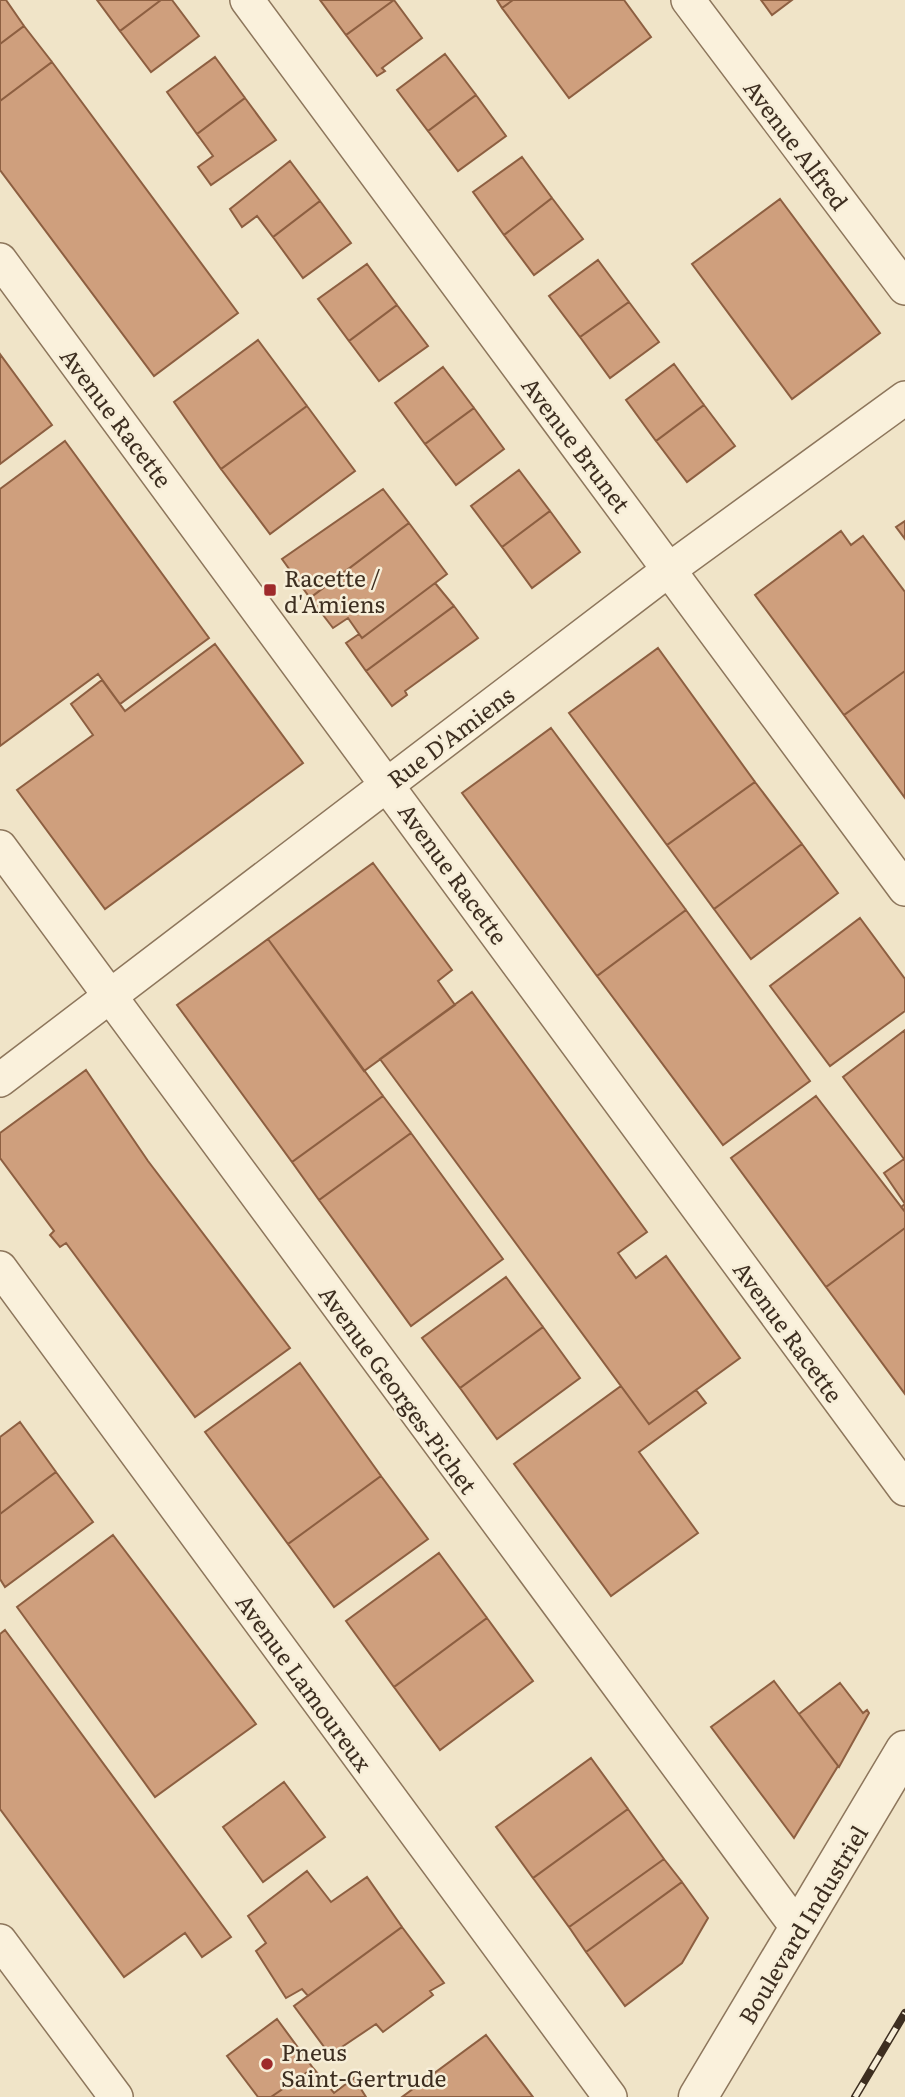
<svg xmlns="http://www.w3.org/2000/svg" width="905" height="2097" font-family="Literata,serif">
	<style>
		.building { fill: #cf9f7d; stroke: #8d5f41; stroke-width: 2 }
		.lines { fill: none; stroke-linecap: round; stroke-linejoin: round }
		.minor-casing { stroke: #8d765c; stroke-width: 36 }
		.tertiary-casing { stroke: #8d765c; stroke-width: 41 }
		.minor { stroke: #faf1dc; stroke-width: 33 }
		.tertiary { stroke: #faf1dc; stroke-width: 38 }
		.rail-casing { stroke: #3d2e20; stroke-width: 8 }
		.rail { stroke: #f7eed8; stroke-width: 5; stroke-dasharray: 16; stroke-linecap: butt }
		.poi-dot { fill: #9e2a2b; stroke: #f7eed8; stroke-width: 2.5 }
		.labels { text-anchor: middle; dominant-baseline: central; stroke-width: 5; stroke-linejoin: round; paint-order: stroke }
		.street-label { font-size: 23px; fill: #3d2e20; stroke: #f7eed8 }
		.poi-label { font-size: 23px; fill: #3d2e20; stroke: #f7eed8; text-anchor: start }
	</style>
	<rect width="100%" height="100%" fill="#f0e4c8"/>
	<path class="building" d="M 0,0 L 6,0 L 24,26 L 0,44 Z
		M 97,0 L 161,0 L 120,31 Z
		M 161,0 L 172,0 L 199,36 L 151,72 L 120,31 Z
		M 320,0 L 394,0 L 346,35 Z
		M 394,0 L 422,38 L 382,68 L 385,71 L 377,76 L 346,35 Z
		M 497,0 L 513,0 L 502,8 Z
		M 513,0 L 624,0 L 651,37 L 569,98 L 502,8 Z
		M 761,0 L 792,0 L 772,15 Z
		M 24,26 L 52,62 L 0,101 L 0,44 Z
		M 445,54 L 476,95 L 428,131 L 397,90 Z
		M 215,57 L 245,98 L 197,134 L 167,92 Z
		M 52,62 L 238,313 L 154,376 L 0,170 L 0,101 Z
		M 476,95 L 506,136 L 458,171 L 428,131 Z
		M 245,98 L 276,140 L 211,185 L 198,167 L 213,156 L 197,134 Z
		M 522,157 L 552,198 L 504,235 L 473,192 Z
		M 290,161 L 320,201 L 273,237 L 257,216 L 242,227 L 230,209 Z
		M 552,198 L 583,239 L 534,275 L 504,235 Z
		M 780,199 L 880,333 L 792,399 L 692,264 Z
		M 320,201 L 351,243 L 303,278 L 273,237 Z
		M 598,260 L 629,302 L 580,337 L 549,296 Z
		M 367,264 L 397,305 L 349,341 L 318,299 Z
		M 629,302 L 659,342 L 610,378 L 580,337 Z
		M 397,305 L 428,346 L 379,381 L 349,341 Z
		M 258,340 L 307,406 L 221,469 L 174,402 Z
		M 0,354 L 52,425 L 0,464 Z
		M 674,364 L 704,405 L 656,441 L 626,400 Z
		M 443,367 L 474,408 L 425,444 L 395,403 Z
		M 704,405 L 735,446 L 687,482 L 656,441 Z
		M 307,406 L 355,471 L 270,534 L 221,469 Z
		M 474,408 L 504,449 L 456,485 L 425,444 Z
		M 65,441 L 209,638 L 120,704 L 98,674 L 0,746 L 0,489 Z
		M 519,470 L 550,511 L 502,547 L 471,506 Z
		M 383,489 L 409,523 L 310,598 L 282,559 Z
		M 550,511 L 580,552 L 532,588 L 502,547 Z
		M 905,521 L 905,539 L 896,527 Z
		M 409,523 L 447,574 L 362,638 L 348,618 L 333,628 L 310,598 Z
		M 841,531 L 851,545 L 863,536 L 905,592 L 905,671 L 844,715 L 755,595 Z
		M 435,583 L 454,606 L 366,671 L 346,643 L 359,634 L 362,638 Z
		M 454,606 L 478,638 L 405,691 L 407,695 L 392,706 L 366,671 Z
		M 215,644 L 303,763 L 105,909 L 17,790 L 93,735 L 71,704 L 102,680 L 125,711 Z
		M 658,648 L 755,782 L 667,845 L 569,713 Z
		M 905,671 L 905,798 L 844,715 Z
		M 551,728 L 686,910 L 597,976 L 462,793 Z
		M 755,782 L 802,844 L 714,909 L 667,845 Z
		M 802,844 L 838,893 L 751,959 L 714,909 Z
		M 373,863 L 452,970 L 438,981 L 455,1005 L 364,1071 L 268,939 Z
		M 686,910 L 810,1081 L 723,1145 L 597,976 Z
		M 860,918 L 905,979 L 905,1011 L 830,1066 L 770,986 Z
		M 268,939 L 383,1096 L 292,1162 L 177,1005 Z
		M 472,992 L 647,1232 L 618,1253 L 636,1278 L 666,1256 L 740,1358 L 649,1424 L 380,1059 Z
		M 905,1030 L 905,1212 L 901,1207 L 905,1204 L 884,1173 L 904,1159 L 843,1077 Z
		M 86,1070 L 148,1161 L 290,1348 L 195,1417 L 66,1243 L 60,1247 L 50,1235 L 54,1231 L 0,1158 L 0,1133 Z
		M 383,1096 L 411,1133 L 319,1200 L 292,1162 Z
		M 816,1096 L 905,1212 L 905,1228 L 826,1287 L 731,1158 Z
		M 411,1133 L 503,1259 L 411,1326 L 319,1200 Z
		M 905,1228 L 905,1394 L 826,1287 Z
		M 506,1277 L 543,1327 L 460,1388 L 422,1338 Z
		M 543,1327 L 580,1378 L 497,1439 L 460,1388 Z
		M 300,1363 L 381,1476 L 288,1544 L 205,1432 Z
		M 621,1386 L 649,1424 L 696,1390 L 706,1403 L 639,1452 L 698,1533 L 611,1596 L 514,1464 Z
		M 20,1422 L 56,1472 L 0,1514 L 0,1437 Z
		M 56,1472 L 93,1522 L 5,1587 L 0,1579 L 0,1514 Z
		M 381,1476 L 428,1539 L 334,1607 L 288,1544 Z
		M 113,1535 L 256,1724 L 155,1797 L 17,1607 Z
		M 439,1553 L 487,1618 L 394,1687 L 346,1621 Z
		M 487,1618 L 533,1681 L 440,1750 L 394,1687 Z
		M 5,1630 L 231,1937 L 202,1957 L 185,1933 L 124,1977 L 0,1809 L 0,1634 Z
		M 774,1681 L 838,1766 L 794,1838 L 711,1727 Z
		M 840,1683 L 863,1713 L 867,1710 L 869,1713 L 839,1767 L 799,1714 Z
		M 591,1758 L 628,1809 L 533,1878 L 496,1827 Z
		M 284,1782 L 325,1837 L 263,1882 L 223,1827 Z
		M 628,1809 L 664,1859 L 569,1927 L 533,1878 Z
		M 664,1859 L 682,1882 L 586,1952 L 569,1927 Z
		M 307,1871 L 331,1902 L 367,1877 L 402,1927 L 308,1996 L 302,1989 L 286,1998 L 256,1951 L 266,1943 L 248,1916 Z
		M 682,1882 L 708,1918 L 682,1963 L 625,2006 L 586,1952 Z
		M 402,1927 L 444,1983 L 430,1991 L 433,1995 L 383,2032 L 376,2024 L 330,2055 L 294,2006 Z
		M 277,2019 L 313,2068 L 271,2097 L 258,2097 L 227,2056 Z
		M 486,2035 L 533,2097 L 402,2097 Z
		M 313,2068 L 334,2093 L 354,2078 L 366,2097 L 271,2097 Z"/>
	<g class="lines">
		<defs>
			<path id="minor" d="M 247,0 L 905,889
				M 688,0 L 905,288
				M 0,260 L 905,1489
				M 0,847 L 799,1930
				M 0,1080 L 670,569 L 905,398
				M 0,1268 L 610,2097
				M 0,1941 L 116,2097"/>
			<path id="tertiary" d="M 698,2097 L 905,1750"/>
		</defs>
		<use href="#minor" class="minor-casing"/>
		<use href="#tertiary" class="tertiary-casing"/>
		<use href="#minor" class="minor"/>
		<use href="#tertiary" class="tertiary"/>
		<defs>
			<path id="rail" d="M 855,2097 L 905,2013"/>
		</defs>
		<use href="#rail" class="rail-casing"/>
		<use href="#rail" class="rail"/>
	</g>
	<g class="poi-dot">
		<rect x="263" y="583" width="14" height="14" rx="3.5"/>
		<circle cx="267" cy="2064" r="7"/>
	</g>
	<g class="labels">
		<g class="street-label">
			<text transform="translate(797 144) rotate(53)">Avenue Alfred</text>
			<text transform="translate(117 417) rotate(53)">Avenue Racette</text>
			<text transform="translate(577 444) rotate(53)">Avenue Brunet</text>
			<text transform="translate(450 736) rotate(-37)">Rue D'Amiens</text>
			<text transform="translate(454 873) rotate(54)">Avenue Racette</text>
			<text transform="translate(789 1331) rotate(54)">Avenue Racette</text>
			<text transform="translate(399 1389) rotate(54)">Avenue Georges-Pichet</text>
			<text transform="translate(305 1682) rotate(54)">Avenue Lamoureux</text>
			<text transform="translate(802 1924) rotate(-59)">Boulevard Industriel</text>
		</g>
		<g class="poi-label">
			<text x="284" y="577">Racette /<tspan x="284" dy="26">d'Amiens</tspan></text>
			<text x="281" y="2051">Pneus<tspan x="281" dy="26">Saint-Gertrude</tspan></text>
		</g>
	</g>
</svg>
